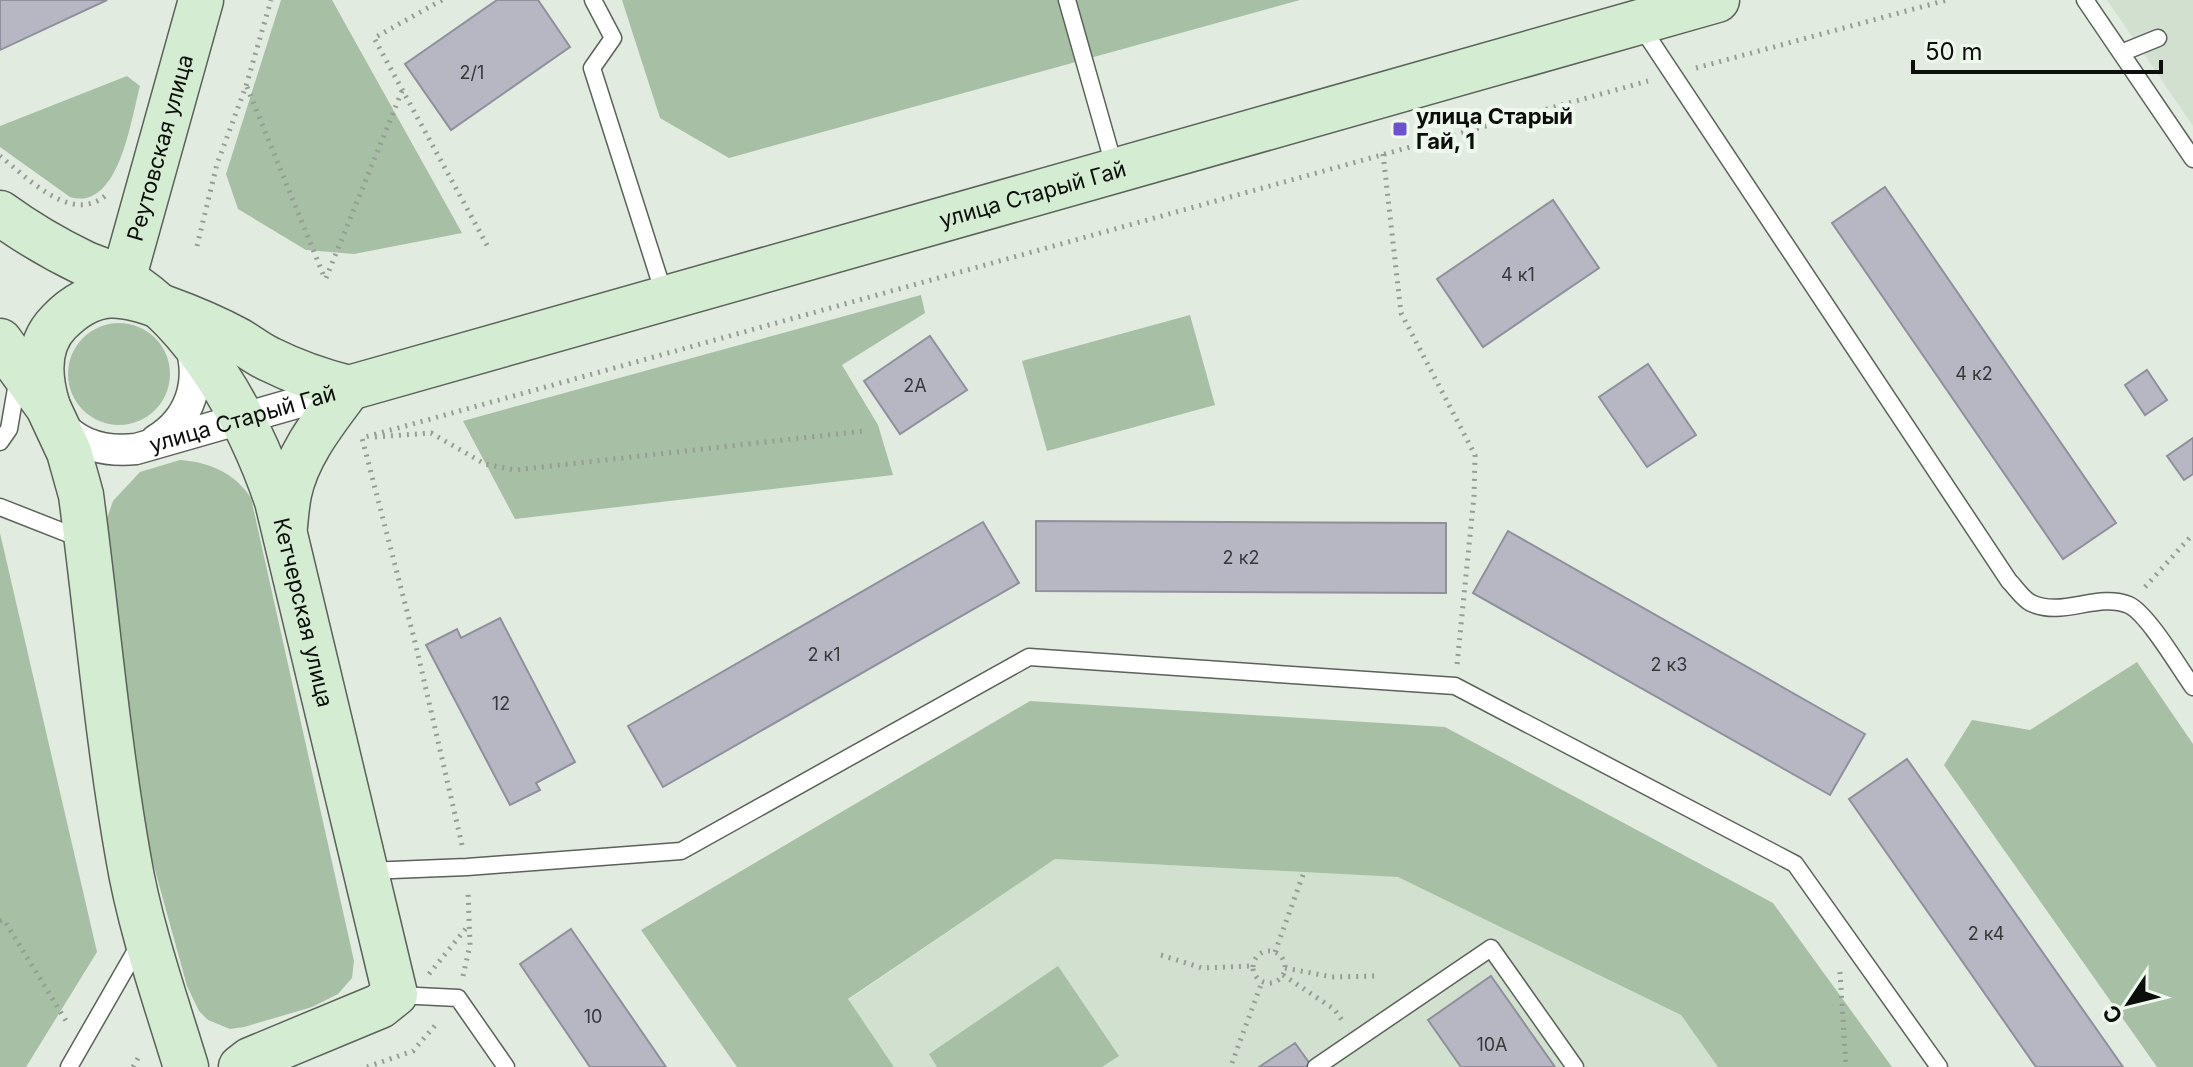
<svg xmlns="http://www.w3.org/2000/svg" width="2193" height="1067" font-family="Inter,sans-serif">
	<style>
		.built { fill: #d1e0cf }
		.green { fill: #a7bfa4 }
		.building { fill: #b7b6c3; stroke: #90909c; stroke-width: 2 }
		.lines { fill: none; stroke-linecap: round; stroke-linejoin: round }
		.lane-casing { stroke: #5a6259; stroke-width: 19 }
		.street-casing { stroke: #5a6259; stroke-width: 33 }
		.secondary-casing { stroke: #5a6259; stroke-width: 47 }
		.path { stroke: #969d95; stroke-width: 5; stroke-dasharray: 2 6; stroke-linecap: butt }
		.lane { stroke: #fff; stroke-width: 16 }
		.street { stroke: #fff; stroke-width: 30 }
		.secondary { stroke: #d4ecd1; stroke-width: 44 }
		.poi-dot { fill: #6c52cc; stroke: #eef8ed; stroke-width: 3 }
		.labels { text-anchor: middle; dominant-baseline: central; stroke-width: 8; stroke-linejoin: round; paint-order: stroke }
		.number-label { font-size: 18px; fill: #363838 }
		.poi-label { font-size: 22px; font-weight: bold; fill: #0b0e0a; stroke: #eef8ed; text-anchor: start }
		.street-label { font-size: 22px; fill: #0b0e0a; stroke: #eef8ed }
	</style>
	<rect width="100%" height="100%" fill="#e1ebe0"/>
	<path class="built" d="M 2107,0 L 2193,0 L 2193,126 Z
		M 1055,859 L 1398,877 L 1681,1015 L 1718,1067 L 894,1067 L 848,1000 Z"/>
	<path class="green" d="M 281,0 L 332,0 L 462,233 L 354,254 L 306,250 L 238,209 L 226,174 Z
		M 622,0 L 1300,0 L 729,158 L 660,118 Z
		M 127,76 L 140,86 C 131,119 119,212 70,197 L 0,147 L 0,126 Z
		M 921,295 L 925,313 L 842,365 L 878,425 L 893,475 L 515,519 L 463,421 Z
		M 1190,315 L 1215,405 L 1047,451 L 1022,361 Z
		M68 374a51 51 0 1 1 102 0a51 51 0 1 1-102 0Z
		M 180,460 C 209,462 235,473 251,498 L 354,961 L 352,978 L 338,994 L 312,1007 L 244,1027 L 230,1029 L 208,1020 L 199,1011 L 187,986 L 150,852 L 106,623 L 105,524 L 113,501 L 140,472 Z
		M 0,533 L 97,952 L 26,1067 L 0,1067 Z
		M 2137,662 L 2193,744 L 2193,1067 L 2157,1067 L 1944,765 L 1972,720 L 2030,730 Z
		M 1030,701 L 1445,727 L 1773,903 L 1892,1067 L 1718,1067 L 1681,1015 L 1398,877 L 1055,859 L 848,999 L 894,1067 L 737,1067 L 641,930 Z
		M 1058,966 L 1119,1056 L 1102,1067 L 937,1067 L 929,1054 Z"/>
	<path class="building" d="M 0,0 L 107,0 L 0,50 Z
		M 497,0 L 538,0 L 570,47 L 451,130 L 405,64 Z
		M 1885,187 L 2116,523 L 2063,559 L 1832,223 Z
		M 1553,200 L 1599,268 L 1483,347 L 1437,279 Z
		M 930,336 L 967,390 L 900,434 L 864,381 Z
		M 1648,364 L 1696,435 L 1647,467 L 1599,397 Z
		M 2147,370 L 2167,400 L 2145,415 L 2125,385 Z
		M 2193,438 L 2193,474 L 2184,480 L 2167,456 Z
		M 1036,521 L 1446,523 L 1446,593 L 1036,591 Z
		M 983,522 L 1019,583 L 663,787 L 628,726 Z
		M 1508,531 L 1865,734 L 1830,795 L 1473,593 Z
		M 500,618 L 575,762 L 536,783 L 540,790 L 510,805 L 426,645 L 457,629 L 461,638 Z
		M 1907,759 L 2123,1067 L 2036,1067 L 1849,799 Z
		M 571,929 L 666,1067 L 590,1067 L 520,964 Z
		M 1491,976 L 1555,1067 L 1461,1067 L 1428,1020 Z
		M 1295,1043 L 1310,1064 L 1305,1067 L 1259,1067 Z"/>
	<g class="lines">
		<defs>
			<path id="lane" d="M 593,0 L 613,38 L 592,68 L 665,297
				M 1067,0 L 1115,169
				M 2085,0 L 2193,159
				M 1640,25 L 2009,581 C 2016,588 2023,599 2031,603 C 2063,618 2097,592 2129,605 C 2148,614 2180,669 2193,687
				M 2121,53 L 2158,38
				M 0,442 L 9,429 L 18,377
				M 0,507 L 84,540
				M 367,871 L 467,867 L 681,851 L 1029,657 L 1455,686 L 1795,864 L 1939,1067
				M 397,995 L 458,998 L 506,1067
				M 69,1067 L 139,945
				M 1316,1067 L 1491,948 L 1575,1067"/>
			<g id="street">
				<path id="s1" d="M 59,422 C 78,446 107,452 136,449 L 349,388"/>
				<path d="M 156,440 C 191,419 202,381 190,344"/>
			</g>
			<g id="secondary">
				<path id="s2" d="M 0,213 C 26,232 55,249 84,263 C 97,269 111,272 123,279 C 197,323 250,421 277,501 L 395,994 L 380,1006 L 250,1060 L 241,1067"/>
				<path id="s3" d="M 119,294 L 201,0"/>
				<path d="M 0,341 L 48,407 L 69,452 L 81,495 C 97,615 107,737 128,856 C 140,928 165,998 186,1067"/>
				<path id="s4" d="M 48,407 C 39,378 36,345 59,322 C 94,286 123,292 165,308 C 190,317 214,327 238,340 C 248,346 258,354 269,359 C 295,372 321,381 349,388 L 1717,0"/>
				<path d="M 285,526 C 286,515 287,504 289,494 C 297,454 326,419 349,388"/>
			</g>
		</defs>
		<use href="#lane" class="lane-casing"/>
		<use href="#street" class="street-casing"/>
		<use href="#secondary" class="secondary-casing"/>
		<path class="path" d="M 442,0 L 374,38 L 488,247
			M 1696,68 L 1947,0
			M 247,87 L 325,279
			M 1383,154 L 1401,313 L 1475,455 L 1474,496 L 1457,665
			M 0,156 C 27,177 70,224 105,196
			M 197,246 L 217,164 L 246,86 L 271,0
			M 326,278 L 402,91
			M 375,437 L 431,433 L 485,464 L 515,470 L 864,431
			M 2145,587 L 2193,534
			M 462,845 L 416,646 L 362,438 L 1648,81
			M 0,921 L 4,920 L 68,1024
			M1253 967a16 16 0 1 1 32 0a16 16 0 1 1-32 0Z
			M 1275,952 L 1304,872
			M 1161,955 L 1202,968 L 1252,966
			M 1285,968 L 1332,977 L 1377,976
			M 1840,972 L 1846,1067
			M 429,974 L 468,926
			M 1283,975 L 1334,1009 L 1344,1023
			M 463,976 L 470,945 L 468,891
			M 1232,1063 L 1262,982
			M 133,1067 L 141,1053
			M 367,1067 L 413,1051 L 438,1022"/>
		<use href="#lane" class="lane"/>
		<use href="#street" class="street"/>
		<use href="#secondary" class="secondary"/>
	</g>
	<rect class="poi-dot" x="1392" y="121" width="16" height="16" rx="4"/>
	<g class="labels">
		<g class="number-label">
			<text x="472" y="72">2/1</text>
			<text x="1518" y="274">4 к1</text>
			<text x="1974" y="373">4 к2</text>
			<text x="915" y="385">2А</text>
			<text x="1241" y="557">2 к2</text>
			<text x="824" y="654">2 к1</text>
			<text x="1669" y="664">2 к3</text>
			<text x="501" y="703">12</text>
			<text x="1986" y="933">2 к4</text>
			<text x="593" y="1016">10</text>
			<text x="1492" y="1044">10А</text>
		</g>
		<g class="poi-label">
			<text x="1416" y="116">улица Старый<tspan x="1416" dy="25">Гай, 1</tspan></text>
		</g>
		<g class="street-label">
			<text stroke="none"><textPath href="#s3" startOffset="152">Реутовская улица</textPath></text>
			<text stroke="none"><textPath href="#s4" startOffset="1118">улица Старый Гай</textPath></text>
			<text stroke="none"><textPath href="#s1" startOffset="196">улица Старый Гай</textPath></text>
			<text stroke="none"><textPath href="#s2" startOffset="530">Кетчерская улица</textPath></text>
		</g>
	</g>
	<g transform="translate(2129 1003) rotate(235)" stroke="#eef8ed" stroke-width="6" paint-order="stroke">
	<path d="M0-6L14 30L0 20L-14 30Z" fill="#0b0e0a"/>
	<text y="-12" font-size="22" font-weight="bold" text-anchor="middle" fill="#0b0e0a">С</text>
	</g>
	<path d="M1913 60v12h248v-12" fill="none" stroke="#0b0e0a" stroke-width="4"/>
	<text x="1925" y="60" font-size="24" fill="#0b0e0a" stroke="#eef8ed" stroke-width="6" paint-order="stroke">50 m</text>
</svg>
